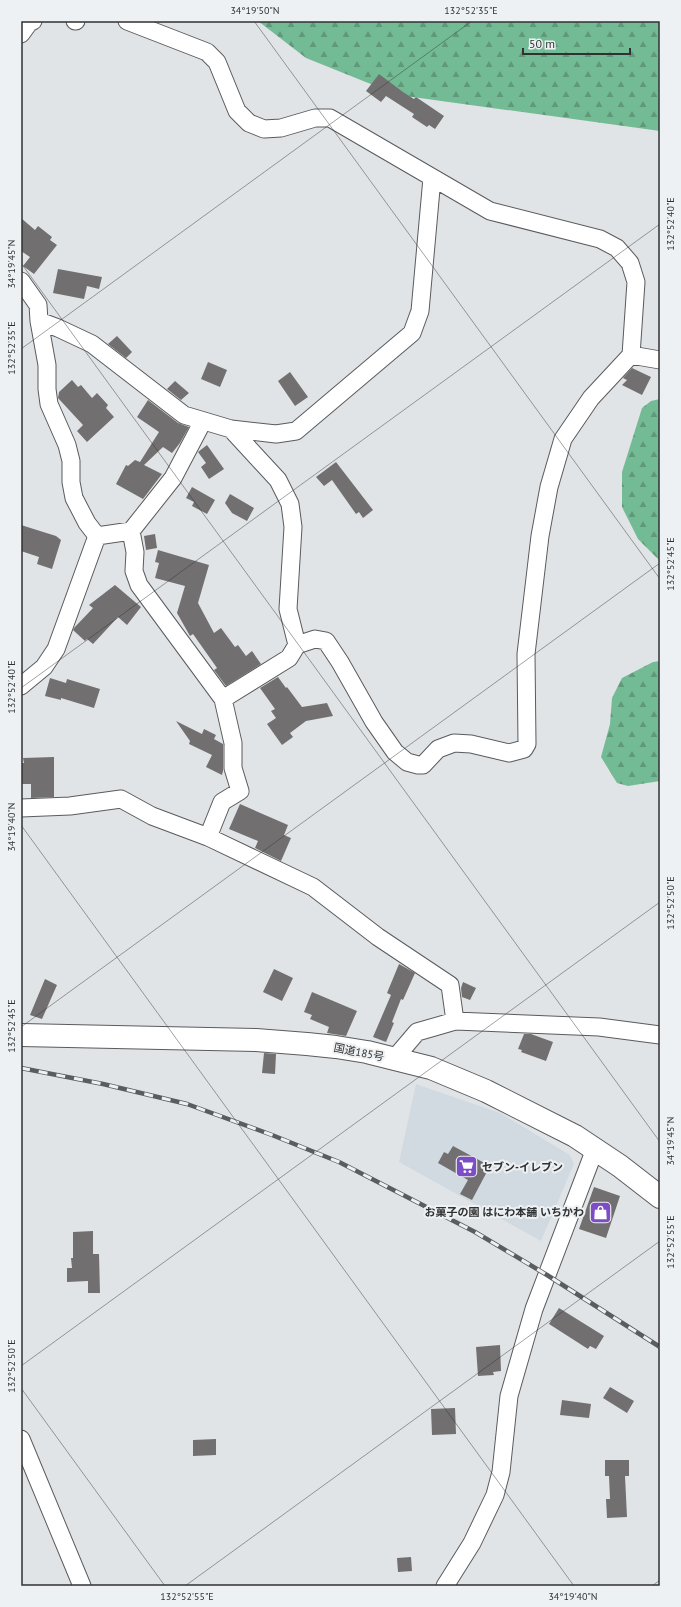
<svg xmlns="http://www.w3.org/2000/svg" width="681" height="1607" font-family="'PT Sans','Noto Sans JP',sans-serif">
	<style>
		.built { fill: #d1dae1 }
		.forest { fill: url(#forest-firs) }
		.building { fill: #726f70 }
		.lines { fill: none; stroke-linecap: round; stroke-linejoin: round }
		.minor-casing { stroke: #595b5d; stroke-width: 19 }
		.highway-casing { stroke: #595b5d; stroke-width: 24 }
		.minor { stroke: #fff; stroke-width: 17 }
		.highway { stroke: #fff; stroke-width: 22 }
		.rail-casing { stroke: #5a5c5d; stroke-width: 4.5 }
		.rail { stroke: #eef1f3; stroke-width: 3; stroke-dasharray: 9; stroke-linecap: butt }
		.ticks { fill: none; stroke: #303132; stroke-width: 1; stroke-opacity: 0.45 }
		.labels { text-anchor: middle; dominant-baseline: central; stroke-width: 4; stroke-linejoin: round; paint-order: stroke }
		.street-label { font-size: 11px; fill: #303132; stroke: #eef1f3 }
		.poi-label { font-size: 11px; font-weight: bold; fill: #303132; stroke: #eef1f3; text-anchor: start }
		.neatline { fill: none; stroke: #303132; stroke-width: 1.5 }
		.ticks-label { font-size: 10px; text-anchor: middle; fill: #303132 }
	</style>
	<defs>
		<pattern id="forest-firs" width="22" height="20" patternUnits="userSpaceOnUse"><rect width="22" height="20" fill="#73bb95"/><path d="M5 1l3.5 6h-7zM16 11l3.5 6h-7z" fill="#5f997a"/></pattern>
	</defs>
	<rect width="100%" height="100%" fill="#e1e4e6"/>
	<path class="built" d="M 416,1084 L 500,1113 L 570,1155 L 574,1164 L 541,1241 L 399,1162 Z"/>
	<path class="forest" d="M 258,21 L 660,21 L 660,131 L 398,95 L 306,58 Z
		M 660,399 L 660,561 L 638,539 L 622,507 L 622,472 L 642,408 L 651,401 Z
		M 660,661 L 660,781 L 628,786 L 617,783 L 601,757 L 610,724 L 612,698 L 622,678 L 653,662 Z"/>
	<path class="building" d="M 379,74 L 403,92 L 414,99 L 416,97 L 444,116 L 435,129 L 429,125 L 427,127 L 412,117 L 414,114 L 386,96 L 381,102 L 366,91 Z
		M 21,218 L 35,230 L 38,226 L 52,237 L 50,240 L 57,245 L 34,274 L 23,266 L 30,257 L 21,251 Z
		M 58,269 L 102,277 L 99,289 L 87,286 L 84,299 L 53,293 Z
		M 117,336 L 132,352 L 126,358 L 108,344 Z
		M 208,362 L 227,370 L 220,387 L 201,379 Z
		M 632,368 L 651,377 L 642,395 L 622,385 L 627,380 L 623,378 Z
		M 290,372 L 308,397 L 295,406 L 278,381 Z
		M 72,380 L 78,387 L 81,385 L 92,398 L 97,393 L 108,405 L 106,408 L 114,417 L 87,442 L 77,431 L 83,425 L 58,398 L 59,392 Z
		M 175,381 L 189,393 L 181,400 L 167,389 Z
		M 148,400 L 178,423 L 189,427 L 180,443 L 172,453 L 163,447 L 144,465 L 162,474 L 143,499 L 116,484 L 126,465 L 128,466 L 135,460 L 140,462 L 159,432 L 137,417 Z
		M 207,445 L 224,469 L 209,479 L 201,467 L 206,463 L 198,452 Z
		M 336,462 L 373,510 L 363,518 L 359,512 L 356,514 L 332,480 L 324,486 L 316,477 Z
		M 192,487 L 215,500 L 207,514 L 192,506 L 194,502 L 186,498 Z
		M 230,494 L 254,508 L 247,521 L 232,513 L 225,503 Z
		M 21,525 L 56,536 L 61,540 L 52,569 L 37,564 L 39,557 L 21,551 Z
		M 155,534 L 157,548 L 146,550 L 144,536 Z
		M 158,550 L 209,565 L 198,603 L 214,633 L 221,628 L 235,647 L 238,645 L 246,656 L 252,651 L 261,664 L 226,686 L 214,670 L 217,668 L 193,634 L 190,636 L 177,613 L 185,586 L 155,578 L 159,563 L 155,562 Z
		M 115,585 L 141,607 L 127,625 L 118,617 L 93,644 L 87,639 L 85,641 L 73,630 L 74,628 L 93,608 L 89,605 Z
		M 278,677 L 286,688 L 287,687 L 302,707 L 327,703 L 333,716 L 306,721 L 290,733 L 293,737 L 282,745 L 267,724 L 276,718 L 271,711 L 275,709 L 260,688 Z
		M 50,678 L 66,683 L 67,679 L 100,689 L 94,708 L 61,698 L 61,700 L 45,696 Z
		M 176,721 L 202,734 L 204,729 L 216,735 L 214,739 L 223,744 L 223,771 L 222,775 L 206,767 L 212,755 L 189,744 L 190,741 Z
		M 54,757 L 54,797 L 31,798 L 31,784 L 21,784 L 21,763 L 24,763 L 23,758 Z
		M 240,804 L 288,825 L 284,835 L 291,838 L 281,861 L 255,848 L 258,841 L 229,829 Z
		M 399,964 L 415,973 L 403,1000 L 401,999 L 392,1022 L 394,1023 L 386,1042 L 373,1037 L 391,995 L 387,993 Z
		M 274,969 L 293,978 L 282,1001 L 263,992 Z
		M 45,979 L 57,985 L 42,1019 L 30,1015 Z
		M 463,982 L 476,988 L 470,1000 L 462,997 L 461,988 Z
		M 312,992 L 357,1011 L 346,1036 L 327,1033 L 329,1027 L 310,1019 L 312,1015 L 304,1012 Z
		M 524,1034 L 531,1034 L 553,1042 L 546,1061 L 521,1052 L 522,1050 L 518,1049 Z
		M 264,1053 L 276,1054 L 275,1074 L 262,1073 Z
		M 453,1146 L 490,1166 L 472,1200 L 460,1194 L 468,1180 L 438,1163 L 444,1152 L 448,1154 Z
		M 594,1187 L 620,1196 L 606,1238 L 579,1229 Z
		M 93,1231 L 93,1254 L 99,1254 L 100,1293 L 88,1293 L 88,1281 L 67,1282 L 67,1268 L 72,1268 L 71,1258 L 73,1258 L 73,1232 Z
		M 559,1308 L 604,1336 L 596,1349 L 590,1346 L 588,1349 L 549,1324 Z
		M 500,1345 L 501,1371 L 493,1372 L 494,1375 L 478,1376 L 476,1347 Z
		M 610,1387 L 634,1401 L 627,1413 L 603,1398 Z
		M 562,1400 L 591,1404 L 589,1418 L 560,1415 Z
		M 455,1408 L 456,1434 L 432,1435 L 431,1409 Z
		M 216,1439 L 216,1455 L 193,1456 L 193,1440 Z
		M 605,1460 L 629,1460 L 629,1476 L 625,1476 L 627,1517 L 607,1518 L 606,1499 L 610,1499 L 609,1476 L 605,1476 Z
		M 411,1557 L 412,1571 L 398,1572 L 397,1558 Z"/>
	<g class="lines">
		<defs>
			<path id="minor" d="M 75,21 L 76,21
				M 127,21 L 207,52 L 217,62 L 237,111 L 249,123 L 264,129 L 281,128 L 315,118 L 330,118 L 490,211 L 600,239 L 617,248 L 630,263 L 636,282 L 631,355 L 591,398 L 563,439 L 549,487 L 540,536 L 526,654 L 527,744 L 524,749 L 509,753 L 471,744 L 454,743 L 438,749 L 423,765 L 418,765 L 407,762 L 395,752 L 374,722 L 340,662 L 326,641 L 315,639 L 297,645 L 289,658 L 223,699
				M 21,34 L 29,23 L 33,21
				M 21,281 L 38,305 L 39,321 L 47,365 L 47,389 L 49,404 L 67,445 L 71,461 L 71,482 L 74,498 L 87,523 L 97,536
				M 39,321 L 58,328 L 92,344 L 184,415 L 231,429 L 276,434 L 296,431 L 412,333 L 420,311 L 432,178
				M 631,355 L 660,360
				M 231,429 L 278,480 L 290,504 L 293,527 L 288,609 L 297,645
				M 131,531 L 135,552 L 134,571 L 139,585 L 223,699 L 233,743 L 233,768 L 240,791 L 222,802 L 208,837
				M 97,536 L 131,531 L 173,478 L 203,421
				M 21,686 L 44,667 L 56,649 L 97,536
				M 21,808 L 70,806 L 121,799 L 152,816 L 208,837 L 313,887 L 378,937 L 450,985 L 455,1021
				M 394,1059 L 417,1032 L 455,1021 L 599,1027 L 660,1035
				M 21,1439 L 82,1586
				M 445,1586 L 472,1543 L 495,1495 L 501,1472 L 509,1396 L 534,1309 L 595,1149"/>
			<path id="highway" d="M 21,1035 L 256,1040 L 307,1044 L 336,1047 L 367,1052 L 431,1068 L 486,1091 L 575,1136 L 620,1166 L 660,1197"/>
		</defs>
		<use href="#minor" class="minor-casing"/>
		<use href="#highway" class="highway-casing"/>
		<use href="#minor" class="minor"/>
		<use href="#highway" class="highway"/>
		<defs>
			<path id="rail" d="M 21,1068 L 103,1084 L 187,1104 L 272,1135 L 339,1162 L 475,1232 L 547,1275 L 660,1347"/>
		</defs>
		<use href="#rail" class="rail-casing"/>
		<use href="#rail" class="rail"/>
	</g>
	<path class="ticks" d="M 254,21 L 660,579M 21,263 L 660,1142M 21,349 L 472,21M 21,688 L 660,224M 21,825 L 574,1586M 21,1027 L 660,563M 21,1366 L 660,902M 21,1388 L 165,1586M 185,1586 L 660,1241M 652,1586 L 660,1580"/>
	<defs>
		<symbol id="supermarket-square" viewBox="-11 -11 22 22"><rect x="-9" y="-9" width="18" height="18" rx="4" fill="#7d4dc5" stroke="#eef1f3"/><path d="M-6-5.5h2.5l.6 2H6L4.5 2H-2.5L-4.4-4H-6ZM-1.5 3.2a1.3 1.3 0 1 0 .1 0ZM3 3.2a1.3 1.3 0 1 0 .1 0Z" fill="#fff"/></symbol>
		<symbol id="shop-square" viewBox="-11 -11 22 22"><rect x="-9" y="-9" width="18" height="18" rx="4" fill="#7d4dc5" stroke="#eef1f3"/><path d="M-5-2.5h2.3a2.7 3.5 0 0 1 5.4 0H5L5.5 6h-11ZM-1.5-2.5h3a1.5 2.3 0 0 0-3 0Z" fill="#fff"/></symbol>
	</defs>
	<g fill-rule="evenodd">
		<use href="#supermarket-square" x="454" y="1154" width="25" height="25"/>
		<use href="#shop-square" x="588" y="1200" width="25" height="25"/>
	</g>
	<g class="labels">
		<g class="street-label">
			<text transform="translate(359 1052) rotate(11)">国道185号</text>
		</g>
		<g class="poi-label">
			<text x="482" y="1167">セブン-イレブン</text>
			<text x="584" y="1212" text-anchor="end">お菓子の園 はにわ本舗 いちかわ</text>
		</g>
	</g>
	<rect width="681" height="1607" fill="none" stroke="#eef1f3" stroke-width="44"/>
	<path d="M523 48v6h107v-6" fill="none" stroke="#303132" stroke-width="2"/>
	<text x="529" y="48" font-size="12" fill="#303132" stroke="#eef1f3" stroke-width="3" paint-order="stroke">50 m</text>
	<rect x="22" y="22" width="637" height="1563" class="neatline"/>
	<g class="ticks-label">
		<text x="255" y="14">34°19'50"N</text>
		<text x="471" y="14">132°52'35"E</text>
		<text transform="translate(670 224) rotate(-90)" y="4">132°52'40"E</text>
		<text transform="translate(11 264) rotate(-90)" y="4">34°19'45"N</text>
		<text transform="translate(11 348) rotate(-90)" y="4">132°52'35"E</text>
		<text transform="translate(670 564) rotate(-90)" y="4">132°52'45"E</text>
		<text transform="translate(11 687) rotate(-90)" y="4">132°52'40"E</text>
		<text transform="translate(11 827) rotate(-90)" y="4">34°19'40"N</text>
		<text transform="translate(670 903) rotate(-90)" y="4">132°52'50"E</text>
		<text transform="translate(11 1026) rotate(-90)" y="4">132°52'45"E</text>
		<text transform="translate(670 1141) rotate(-90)" y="4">34°19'45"N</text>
		<text transform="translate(670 1242) rotate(-90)" y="4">132°52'55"E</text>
		<text transform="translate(11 1366) rotate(-90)" y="4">132°52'50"E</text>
		<text x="187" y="1600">132°52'55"E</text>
		<text x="573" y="1600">34°19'40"N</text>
	</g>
</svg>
